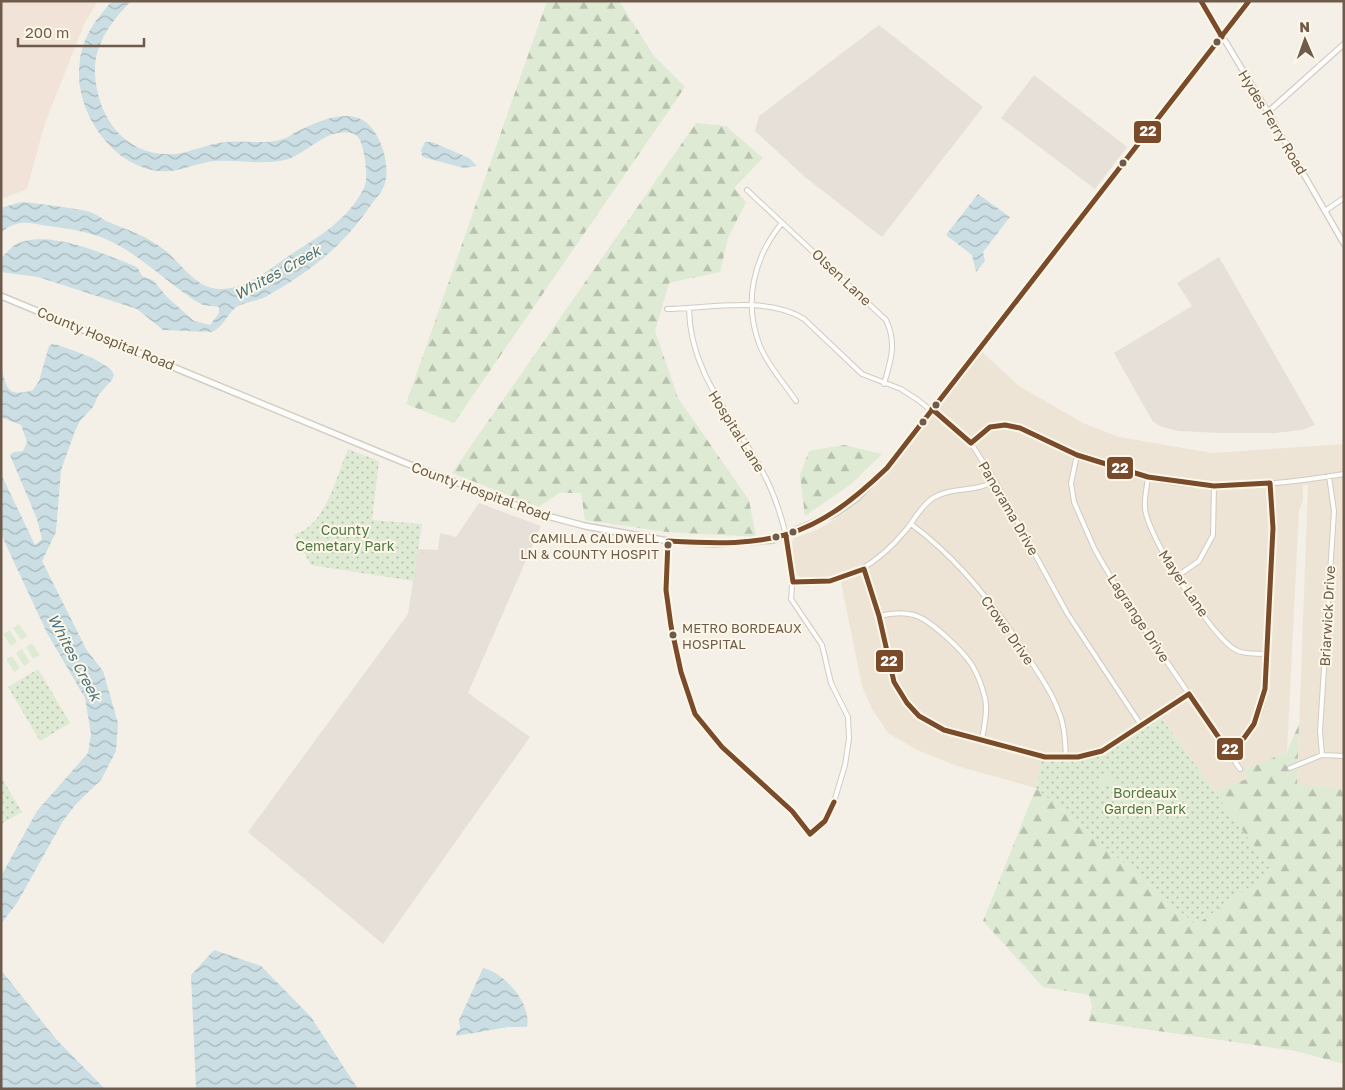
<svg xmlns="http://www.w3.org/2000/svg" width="1345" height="1090" font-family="'Golos Text',sans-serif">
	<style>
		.residential { fill: #ede4d5 }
		.commercial { fill: #f2e3d8 }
		.industrial { fill: #e6e0d8 }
		.grass { fill: url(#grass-dots) }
		.forest { fill: url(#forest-firs) }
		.garden { fill: #deead3 }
		.water { fill: url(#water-waves) }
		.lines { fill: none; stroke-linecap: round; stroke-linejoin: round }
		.minor-casing { stroke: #d2cbc3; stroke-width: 6 }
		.tertiary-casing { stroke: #d2cbc3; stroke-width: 7 }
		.secondary-casing { stroke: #d3cdc4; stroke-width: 8 }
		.minor { stroke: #fdfdfb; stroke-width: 4 }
		.tertiary { stroke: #fdfdfb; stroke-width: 4.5 }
		.secondary { stroke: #fdfdfb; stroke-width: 5 }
		.bus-1-casing { stroke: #fdf7e7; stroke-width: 9 }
		.bus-1 { stroke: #7a4b2a; stroke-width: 5 }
		.bus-dot { fill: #6e5b4b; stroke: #fdf7e7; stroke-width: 2 }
		.labels { text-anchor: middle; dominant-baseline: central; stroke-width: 4; stroke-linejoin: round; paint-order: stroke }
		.bus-label { font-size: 13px; fill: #6e5b4b; stroke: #fdf7e7; text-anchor: end }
		.street-label { font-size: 14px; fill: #6e5b4b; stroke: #fdf7e7 }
		.park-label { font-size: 14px; fill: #507947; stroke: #fdf7e7 }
		.water-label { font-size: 15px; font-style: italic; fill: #4a7687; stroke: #fdf7e7 }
		.line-badge { stroke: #fdf7e7; stroke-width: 2 }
		.badge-label { font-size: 14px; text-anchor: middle; font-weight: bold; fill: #fff }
	</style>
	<defs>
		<pattern id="grass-dots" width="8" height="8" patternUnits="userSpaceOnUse" patternTransform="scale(1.25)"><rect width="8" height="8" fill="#deead3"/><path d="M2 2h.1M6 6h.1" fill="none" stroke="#b8c1ad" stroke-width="1.8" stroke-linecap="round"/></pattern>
		<pattern id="forest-firs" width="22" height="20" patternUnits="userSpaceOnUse" patternTransform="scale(1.25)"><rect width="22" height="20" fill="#deead3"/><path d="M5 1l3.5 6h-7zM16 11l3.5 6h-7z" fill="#b8c1ad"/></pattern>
		<pattern id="water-waves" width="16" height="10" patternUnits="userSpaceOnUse" patternTransform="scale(1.25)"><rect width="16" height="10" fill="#cadee3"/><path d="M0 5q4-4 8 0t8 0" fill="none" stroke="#a8b7ba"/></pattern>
	</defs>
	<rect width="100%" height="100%" fill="#f4f0e7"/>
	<path class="residential" d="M 981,351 L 1019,386 L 1083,423 L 1119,437 L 1212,453 L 1344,444 L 1344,789 L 1297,784 L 1308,485 L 1303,485 L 1303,501 L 1299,511 L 1287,752 L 1245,770 L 1247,779 L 1214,791 L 1157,711 L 1105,746 L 1094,750 L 1078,755 L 1044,754 L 1036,788 L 957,766 L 917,750 L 888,733 L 872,709 L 862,686 L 840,577 L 818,580 L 802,579 L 796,574 L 792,542 L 794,538 L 817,530 L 843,514 L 875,487 Z"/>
	<path class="commercial" d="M 1,1 L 98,1 L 84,24 L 44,126 L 27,189 L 1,199 Z"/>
	<path class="industrial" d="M 879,25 L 983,107 L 882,237 L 805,177 L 755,131 L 759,116 Z
		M 1034,75 L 1127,147 L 1095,189 L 1001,118 Z
		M 1219,257 L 1315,425 L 1302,430 L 1275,433 L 1221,433 L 1178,431 L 1162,427 L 1153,422 L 1114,353 L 1192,306 L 1177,283 Z
		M 479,503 L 541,526 L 468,693 L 530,737 L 383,944 L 248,832 L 408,614 L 418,549 L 438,550 L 440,533 L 456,537 Z"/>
	<path class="grass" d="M 348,449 L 379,461 L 372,520 L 422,524 L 413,581 L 311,565 L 294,535 C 327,524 335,479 348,449 Z
		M 38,669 L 70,723 L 40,741 L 8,687 Z
		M 1160,716 L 1272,871 L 1196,925 L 1036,788 L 1042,759 C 1089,768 1123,741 1160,716 Z
		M 1,777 L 22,812 L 1,824 Z"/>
	<path class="forest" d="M 547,1 L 619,1 L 654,56 L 685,87 L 454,423 L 406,404 Z
		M 696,123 L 726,126 L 763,158 L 734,188 L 746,202 L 728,238 L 720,272 L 669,283 L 655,331 L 678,398 L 749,500 L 756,537 L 667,532 L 585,520 L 581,493 L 559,493 L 539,507 L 452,473 Z
		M 844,445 L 882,454 L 850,485 L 805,516 L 800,475 L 809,451 Z
		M 1299,723 L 1297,784 L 1344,789 L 1344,1064 L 1296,1051 L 1089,1021 L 1092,1006 L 1089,995 L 1043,987 L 983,921 L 1036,788 L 1196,925 L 1272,871 L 1214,791 L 1247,779 L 1244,770 L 1287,752 Z"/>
	<path class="garden" d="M 19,624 L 27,636 L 21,640 L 13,628 Z
		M 10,630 L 17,642 L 11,646 L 3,634 Z
		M 32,643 L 40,655 L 33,659 L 26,647 Z
		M 22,649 L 30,662 L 24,666 L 16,653 Z
		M 12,656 L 20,668 L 14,672 L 6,659 Z
		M 1112,775 L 1114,784 L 1098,788 L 1096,779 Z
		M 1137,794 L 1141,809 L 1134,810 L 1130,796 Z
		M 1128,797 L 1132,811 L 1125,813 L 1121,798 Z"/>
	<path class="water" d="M 112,1 L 131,1 C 111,22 94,44 95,73 C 97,119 127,158 175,154 C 193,152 209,143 227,142 C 246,140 265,145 283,139 C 288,138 292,134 296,132 C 313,124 339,111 358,118 C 372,123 380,139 384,153 C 386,163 388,173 385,183 C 383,191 376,198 371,205 C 342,247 311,271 267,296 C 259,301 241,303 235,308 C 227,315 222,328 212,332 L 163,330 L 137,309 L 38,277 L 1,272 L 1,258 C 7,253 12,245 19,243 C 52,230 106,255 137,267 L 142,276 L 154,281 L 167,297 L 194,321 L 210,325 L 219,313 L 219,307 L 203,305 L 194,300 C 163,279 136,251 101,237 C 84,231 66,228 48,226 C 30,223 17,218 1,233 L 1,208 C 8,206 16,203 23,202 C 28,202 86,210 90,212 C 96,214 101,218 106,221 C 127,230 149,236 167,252 C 180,263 194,284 212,288 C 243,294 269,269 293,253 C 320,236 347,220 363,190 C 368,182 366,168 365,159 C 363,150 362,135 351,133 C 325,128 308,154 285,160 C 260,166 233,158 208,162 C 192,165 176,173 159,171 C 110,166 72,107 80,60 C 83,36 97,18 112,1 Z
		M 425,142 L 432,142 L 469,158 L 477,166 L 464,168 L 426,158 L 422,156 L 421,150 Z
		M 978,194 L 1010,217 L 983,252 L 985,261 L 976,272 L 972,255 L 946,235 Z
		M 52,344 L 58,345 C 71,350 110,362 114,375 L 112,380 L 99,394 L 93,407 L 80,421 L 75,431 L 61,470 L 56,532 L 42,561 L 86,649 L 103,671 L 118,723 L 116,751 L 101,780 L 76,804 L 63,821 L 17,903 L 1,924 L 1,876 L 37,811 L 88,753 L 91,734 L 85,698 L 47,633 L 1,534 L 1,474 L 35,545 L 42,539 L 37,519 L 10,455 L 14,452 L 23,451 L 27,442 L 21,425 L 3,418 L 1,415 L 1,365 C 6,388 7,398 33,390 L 39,381 L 49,346 Z
		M 214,950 L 261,966 L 311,1017 L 358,1089 L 196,1089 L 191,975 Z
		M 483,968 C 504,973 532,1003 527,1027 L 508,1027 L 456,1036 L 457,1031 L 460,1029 L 459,1020 Z
		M 1,970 L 56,1039 L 105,1089 L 1,1089 Z"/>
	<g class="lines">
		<defs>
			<path id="minor" d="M 747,190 L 886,320 C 897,343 891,360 884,384
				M 1325,211 L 1344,198
				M 782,223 C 753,258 743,303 760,346 C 768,366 784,383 796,401
				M 667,309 C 709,308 769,296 804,319 L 862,374 L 901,389 L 918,400 L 971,443 L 995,481 L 1067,613 L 1141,725
				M 971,443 C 981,435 989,426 1003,425 C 1024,424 1056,447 1077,455 C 1100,463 1123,470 1146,477 C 1206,493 1283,484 1344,474
				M 1077,455 L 1071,483 L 1074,502 L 1095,550 L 1120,593 L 1240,769
				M 1148,477 C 1147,487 1144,498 1145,508 C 1147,536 1212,638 1236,650 C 1245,655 1256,653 1266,654
				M 911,524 C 960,560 998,609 1030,660 C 1040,676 1052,692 1058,710 C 1065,725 1065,742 1066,758
				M 668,541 L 666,590 L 671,626 L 681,672 L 695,714 L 722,747 L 792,811 L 810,834 L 825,821 L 834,802 L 845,765 L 849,739 L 848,717 L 831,683 L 822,645 L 791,599 C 796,559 780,502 760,467 C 731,415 690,372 689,309
				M 864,569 L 879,616 L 894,682 L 907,703 L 919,716 L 944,730 L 1045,757 L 1078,757 L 1102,751 L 1111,745 L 1189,694
				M 1176,577 L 1199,561 L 1213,535 L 1214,486
				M 793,582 C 840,589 877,565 906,530 C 915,519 920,507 933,498 C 953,486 974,493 995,481
				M 879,616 C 891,613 902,612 914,615 C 931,620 962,650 972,665 C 978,675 982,686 985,698 C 988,712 984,726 982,740
				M 1228,751 C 1253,735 1261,717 1265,689 L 1273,528 L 1270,483
				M 1322,755 L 1320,731 L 1334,511 L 1329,476
				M 1290,768 L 1322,755 L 1344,756"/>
			<path id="tertiary" d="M 1201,1 L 1268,112 L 1344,244
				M 1268,112 L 1344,44"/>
			<path id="secondary" d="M 1,296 L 403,462 L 536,513 L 585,526 L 668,541 L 715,544 L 773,540 L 836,513 L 857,498 L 887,468 L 1249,1"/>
		</defs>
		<use href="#minor" class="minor-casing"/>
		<use href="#tertiary" class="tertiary-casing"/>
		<use href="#secondary" class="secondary-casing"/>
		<use href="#minor" class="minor"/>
		<use href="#tertiary" class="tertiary"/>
		<use href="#secondary" class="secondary"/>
		<defs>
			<path id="bus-1" d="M 1201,1 L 1222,37
				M 786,536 L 793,582 L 830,581 L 864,569 L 879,616 L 894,682 L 907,703 L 919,716 L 944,730 L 1045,757 L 1078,757 L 1102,751 L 1189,694 L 1228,751 L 1244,738 L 1254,724 L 1265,689 L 1273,528 L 1270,483 L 1214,486 L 1148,477 L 1077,455 L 1020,428 L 1005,425 L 990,427 L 971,443 L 932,409
				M 834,802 L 825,821 L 810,834 L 792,811 L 722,747 L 695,714 L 681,672 L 671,626 L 666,590 L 668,541 C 771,547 811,541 887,468 L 1249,1"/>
		</defs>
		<use href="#bus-1" class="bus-1-casing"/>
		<use href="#bus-1" class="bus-1"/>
	</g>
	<g class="bus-dot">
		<circle cx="1217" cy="42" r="4.5"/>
		<circle cx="1123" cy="163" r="4.5"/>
		<circle cx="936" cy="405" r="4.5"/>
		<circle cx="923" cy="422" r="4.5"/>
		<circle cx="793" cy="532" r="4.5"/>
		<circle cx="776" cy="537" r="4.5"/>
		<circle cx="668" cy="545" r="4.5"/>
		<circle cx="673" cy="635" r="4.5"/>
	</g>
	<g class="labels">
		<g class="bus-label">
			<text x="659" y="538">CAMILLA CALDWELL<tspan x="659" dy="16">LN &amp; COUNTY HOSPIT</tspan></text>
			<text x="682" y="628" text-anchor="start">METRO BORDEAUX<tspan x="682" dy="16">HOSPITAL</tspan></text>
		</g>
		<g class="street-label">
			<text transform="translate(1273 122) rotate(59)">Hydes Ferry Road</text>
			<text transform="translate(842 277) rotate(43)">Olsen Lane</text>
			<text transform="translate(106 338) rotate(22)">County Hospital Road</text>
			<text transform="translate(737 431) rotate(58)">Hospital Lane</text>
			<text transform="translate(481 491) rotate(20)">County Hospital Road</text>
			<text transform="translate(1009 508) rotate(60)">Panorama Drive</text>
			<text transform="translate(1184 583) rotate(56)">Mayer Lane</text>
			<text transform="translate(1327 616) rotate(-87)">Briarwick Drive</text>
			<text transform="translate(1139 618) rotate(57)">Lagrange Drive</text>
			<text transform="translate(1008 630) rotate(55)">Crowe Drive</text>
		</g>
		<g class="park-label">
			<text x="345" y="529">County<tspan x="345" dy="16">Cemetary Park</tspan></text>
			<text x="1145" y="792">Bordeaux<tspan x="1145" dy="16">Garden Park</tspan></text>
		</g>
		<g class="water-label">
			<text transform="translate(277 272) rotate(-29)">Whites Creek</text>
			<text transform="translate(75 657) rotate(62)">Whites Creek</text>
		</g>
	</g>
	<g class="line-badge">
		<rect x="1133" y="120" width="29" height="24" rx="5" fill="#7a4b2a"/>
		<rect x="1106" y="456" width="28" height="24" rx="5" fill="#7a4b2a"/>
		<rect x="875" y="649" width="29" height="24" rx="5" fill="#7a4b2a"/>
		<rect x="1216" y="737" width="28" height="24" rx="5" fill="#7a4b2a"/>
	</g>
	<g class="badge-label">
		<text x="1148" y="136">22</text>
		<text x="1120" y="473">22</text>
		<text x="889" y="666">22</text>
		<text x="1230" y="754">22</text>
	</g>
	<rect width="1345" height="1090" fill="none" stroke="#6e5b4b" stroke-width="5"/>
	<g transform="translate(1305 40) rotate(358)" stroke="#fdf7e7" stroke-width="4" paint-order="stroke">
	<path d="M0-4L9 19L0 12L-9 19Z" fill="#6e5b4b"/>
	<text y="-8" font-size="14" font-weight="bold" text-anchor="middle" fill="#6e5b4b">N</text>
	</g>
	<path d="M18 38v8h126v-8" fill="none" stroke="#6e5b4b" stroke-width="2.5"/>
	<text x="25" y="38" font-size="15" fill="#6e5b4b" stroke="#fdf7e7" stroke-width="4" paint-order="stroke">200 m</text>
</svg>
